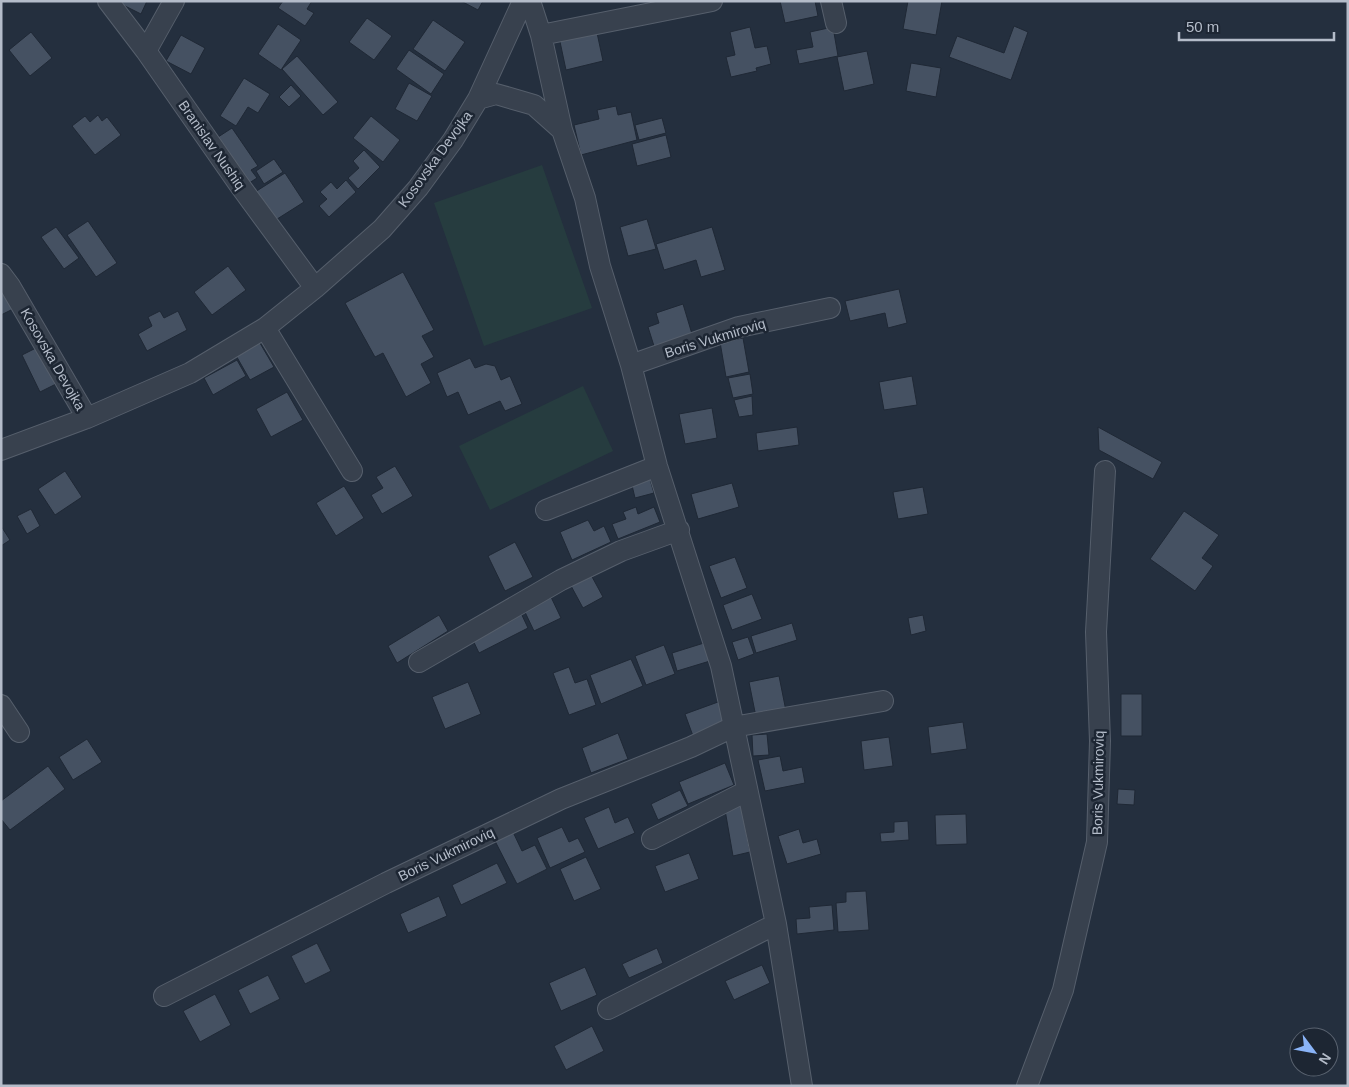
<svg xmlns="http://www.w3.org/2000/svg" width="1349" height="1087" font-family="Arial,sans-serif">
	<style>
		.green { fill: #263c3f }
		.building { fill: #455162; stroke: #1f2835 }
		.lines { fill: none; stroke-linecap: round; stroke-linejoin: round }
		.minor-casing { stroke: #565f6c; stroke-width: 22 }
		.minor { stroke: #38414e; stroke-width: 20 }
		.labels { text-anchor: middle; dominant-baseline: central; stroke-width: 5; stroke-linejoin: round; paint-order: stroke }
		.street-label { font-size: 14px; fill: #b4bcc9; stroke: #1d2633 }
	</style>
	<rect width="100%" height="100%" fill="#242f3e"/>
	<path class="green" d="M 542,165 L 592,308 L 484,346 L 434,203 Z
		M 583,386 L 613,451 L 490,510 L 459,446 Z"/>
	<path class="building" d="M 115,1 L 147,1 L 141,14 Z
		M 283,1 L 312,1 L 307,9 L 314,13 L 305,26 L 278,8 Z
		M 461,1 L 483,1 L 478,10 Z
		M 780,1 L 815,1 L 818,16 L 785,23 Z
		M 908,1 L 942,1 L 936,35 L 903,29 Z
		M 367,18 L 392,36 L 374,60 L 349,42 Z
		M 433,20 L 465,42 L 445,71 L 413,49 Z
		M 278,24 L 301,40 L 281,70 L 258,54 Z
		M 1014,26 L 1028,32 L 1011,80 L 949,57 L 957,36 L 1004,53 Z
		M 750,27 L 755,48 L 767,46 L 771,64 L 756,68 L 757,71 L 731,77 L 726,57 L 735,55 L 730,32 Z
		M 833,27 L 838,56 L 799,64 L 796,50 L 813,47 L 810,32 Z
		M 596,28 L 603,61 L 566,70 L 559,37 Z
		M 31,32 L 52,58 L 30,76 L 9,50 Z
		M 181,35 L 205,48 L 191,74 L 166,61 Z
		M 409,50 L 444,74 L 431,94 L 396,69 Z
		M 867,51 L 874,84 L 844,91 L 837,57 Z
		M 297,56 L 338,102 L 323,115 L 282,69 Z
		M 911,63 L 941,68 L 936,97 L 906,91 Z
		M 244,78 L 270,94 L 258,113 L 248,107 L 236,126 L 220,116 Z
		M 409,83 L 432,96 L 417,121 L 395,109 Z
		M 291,85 L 301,96 L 289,107 L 279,97 Z
		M 616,106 L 618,115 L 631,112 L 637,140 L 581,155 L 574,125 L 599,119 L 597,110 Z
		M 98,115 L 102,121 L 107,117 L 121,135 L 95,155 L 72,126 L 85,116 L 90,122 Z
		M 371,116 L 400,140 L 383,162 L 353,138 Z
		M 662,118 L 666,133 L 639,140 L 635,125 Z
		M 232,128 L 258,166 L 251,170 L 257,178 L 246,185 L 215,139 Z
		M 666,135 L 671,157 L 637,166 L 632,144 Z
		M 364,150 L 380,167 L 358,189 L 348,178 L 359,168 L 353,161 Z
		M 274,159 L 283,172 L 264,184 L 256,171 Z
		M 285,173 L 304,202 L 274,221 L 255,192 Z
		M 346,180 L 356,192 L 329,217 L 319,206 L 327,199 L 320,192 L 331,182 L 337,189 Z
		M 647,219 L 656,249 L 628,256 L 620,227 Z
		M 88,221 L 117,263 L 96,277 L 67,235 Z
		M 56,227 L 79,258 L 64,269 L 41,237 Z
		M 712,227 L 725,270 L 701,277 L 696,260 L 664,270 L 656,244 Z
		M 228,266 L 246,290 L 212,315 L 194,292 Z
		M 403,272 L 434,330 L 422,336 L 434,357 L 421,364 L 431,383 L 406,397 L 383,353 L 375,357 L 345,303 Z
		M 1,287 L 13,309 L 1,315 Z
		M 899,289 L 907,323 L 888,328 L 885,313 L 850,321 L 845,301 Z
		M 683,304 L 692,334 L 654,346 L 648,327 L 659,323 L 656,313 Z
		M 160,311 L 164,318 L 178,311 L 187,330 L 147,351 L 138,334 L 152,326 L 148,317 Z
		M 257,338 L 274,367 L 250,380 L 234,352 Z
		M 743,338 L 749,372 L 726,377 L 720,342 Z
		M 40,346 L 58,383 L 40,392 L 22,355 Z
		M 470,358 L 475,368 L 486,364 L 495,366 L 501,380 L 510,376 L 522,404 L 505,411 L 500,401 L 468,415 L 458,392 L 447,397 L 437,373 Z
		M 237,360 L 246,376 L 213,395 L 204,378 Z
		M 750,374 L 753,394 L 733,398 L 728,378 Z
		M 912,376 L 917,405 L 884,410 L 879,382 Z
		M 287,392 L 303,420 L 271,437 L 256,409 Z
		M 752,396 L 753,415 L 739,417 L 734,400 Z
		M 712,408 L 717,438 L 685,444 L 679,414 Z
		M 797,427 L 799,445 L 758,451 L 756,433 Z
		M 1098,427 L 1162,462 L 1153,479 L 1099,450 Z
		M 395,466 L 413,496 L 382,514 L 371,495 L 383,488 L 376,477 Z
		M 65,471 L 82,497 L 55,515 L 38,489 Z
		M 649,476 L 654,493 L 635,498 L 631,481 Z
		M 732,483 L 739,507 L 698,519 L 691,494 Z
		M 344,486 L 364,518 L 336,536 L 316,503 Z
		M 923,487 L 928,514 L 898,519 L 893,492 Z
		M 636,507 L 638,514 L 654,507 L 660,522 L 618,539 L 612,524 L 626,519 L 623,512 Z
		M 31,509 L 40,526 L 27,534 L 17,516 Z
		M 1184,511 L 1219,535 L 1202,558 L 1213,566 L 1195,591 L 1150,559 Z
		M 588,520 L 594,531 L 604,526 L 611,542 L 572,560 L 560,532 Z
		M 1,526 L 10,540 L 1,546 Z
		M 515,542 L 533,577 L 505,591 L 488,556 Z
		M 735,557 L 747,588 L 721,598 L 709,566 Z
		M 590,573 L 603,597 L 583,608 L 570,584 Z
		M 752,594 L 762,619 L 732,630 L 723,605 Z
		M 551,597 L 561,618 L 534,631 L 524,610 Z
		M 520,611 L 528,628 L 479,653 L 471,636 Z
		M 439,615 L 448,631 L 397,663 L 388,646 Z
		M 923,615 L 926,631 L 911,635 L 908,618 Z
		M 792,623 L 797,640 L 756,653 L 751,636 Z
		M 748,637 L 754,654 L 738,660 L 732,642 Z
		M 704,643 L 710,661 L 677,671 L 672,653 Z
		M 664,645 L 675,674 L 646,685 L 635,656 Z
		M 631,659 L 643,686 L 601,704 L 590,675 Z
		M 569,667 L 575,683 L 587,679 L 596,705 L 569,715 L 553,673 Z
		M 779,676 L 786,711 L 756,717 L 749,682 Z
		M 468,682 L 481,714 L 445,729 L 432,697 Z
		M 1121,694 L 1142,694 L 1142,736 L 1121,736 Z
		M 718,702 L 726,723 L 693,736 L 685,714 Z
		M 963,722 L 967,749 L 931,754 L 928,727 Z
		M 618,733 L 628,759 L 591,773 L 582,748 Z
		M 767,734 L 769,755 L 753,756 L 752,735 Z
		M 889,737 L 893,766 L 864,770 L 861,741 Z
		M 87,739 L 102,762 L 73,780 L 59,757 Z
		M 780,756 L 783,771 L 802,767 L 805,783 L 765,791 L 758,760 Z
		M 725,763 L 734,785 L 688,804 L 679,782 Z
		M 48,766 L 65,789 L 10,830 L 1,819 L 1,801 Z
		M 1118,789 L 1135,790 L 1134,805 L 1117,804 Z
		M 680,790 L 688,806 L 658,820 L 651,804 Z
		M 740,800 L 750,852 L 733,856 L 724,804 Z
		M 609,807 L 615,823 L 628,817 L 635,833 L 598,849 L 584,818 Z
		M 966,814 L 967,844 L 936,845 L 935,815 Z
		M 908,821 L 909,840 L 881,842 L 880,833 L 894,832 L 894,822 Z
		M 562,827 L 569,842 L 578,838 L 585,852 L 550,868 L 537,838 Z
		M 799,829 L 803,843 L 817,839 L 821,854 L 787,864 L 778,836 Z
		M 513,832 L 522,851 L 535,845 L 547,869 L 517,884 L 495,841 Z
		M 689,853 L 699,879 L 665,892 L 655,866 Z
		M 586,857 L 601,889 L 574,901 L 560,869 Z
		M 497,863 L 507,883 L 461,905 L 452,885 Z
		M 866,891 L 869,930 L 838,932 L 836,903 L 846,902 L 846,892 Z
		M 439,896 L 447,916 L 408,933 L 400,914 Z
		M 832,905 L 834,930 L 797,934 L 796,919 L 810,918 L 809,907 Z
		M 317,943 L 331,971 L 305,984 L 291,956 Z
		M 657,948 L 663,963 L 629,978 L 622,964 Z
		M 762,965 L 770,983 L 734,1000 L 725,981 Z
		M 585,967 L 597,995 L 561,1011 L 549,983 Z
		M 268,975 L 280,999 L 250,1014 L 238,990 Z
		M 215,994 L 231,1025 L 200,1042 L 183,1011 Z
		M 592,1026 L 604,1051 L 566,1070 L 554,1046 Z"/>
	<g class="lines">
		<defs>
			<path id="minor" d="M 108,1 L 146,51 L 238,183 L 315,288
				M 530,1 L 541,35 L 562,130 L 585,198 L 600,266 L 631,365 L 657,466 L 721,666 L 776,924 L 802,1086
				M 831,1 L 836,23
				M 541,35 L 712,1
				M 146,51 L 174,1
				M 478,99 L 496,94 L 534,105 L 562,130
				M 1,274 L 10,286 L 87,418
				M 265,328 L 352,471
				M 631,365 L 739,327 L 830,308
				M 1,450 L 87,418 L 190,373 L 265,328 L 315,288 L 382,229 L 418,188 L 453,140 L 478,99 L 523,1
				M 546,510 L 657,466
				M 419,662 L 561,580 L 621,551 L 679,530
				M 1,705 L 19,732
				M 652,839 L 747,791
				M 164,996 L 386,883 L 561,799 L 691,747 L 733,727 L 883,701
				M 608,1009 L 776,924
				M 1027,1086 L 1063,990 L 1097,842 L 1100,741 L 1096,632 L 1105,471"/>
		</defs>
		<use href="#minor" class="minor-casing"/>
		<use href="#minor" class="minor"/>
	</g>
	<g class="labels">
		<g class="street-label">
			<text transform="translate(212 145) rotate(55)">Branislav Nushiq</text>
			<text transform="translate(435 159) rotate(-54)">Kosovska Devojka</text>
			<text transform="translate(715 338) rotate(-17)">Boris Vukmiroviq</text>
			<text transform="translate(53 359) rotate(60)">Kosovska Devojka</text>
			<text transform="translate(1098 783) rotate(-89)">Boris Vukmiroviq</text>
			<text transform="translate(446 854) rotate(-26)">Boris Vukmiroviq</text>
		</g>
	</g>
	<rect width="1349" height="1087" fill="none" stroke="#b4bcc9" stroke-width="5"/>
	<g transform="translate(1314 1052) rotate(122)"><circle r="24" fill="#1d2633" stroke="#59626f"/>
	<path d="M0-4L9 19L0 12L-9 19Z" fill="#8ab4f8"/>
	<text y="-8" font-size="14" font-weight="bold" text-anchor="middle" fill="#b4bcc9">N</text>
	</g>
	<path d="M1179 32v8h155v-8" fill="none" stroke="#b4bcc9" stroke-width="2.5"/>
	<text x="1186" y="32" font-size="15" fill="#b4bcc9" stroke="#1d2633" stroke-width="4" paint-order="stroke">50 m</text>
</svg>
